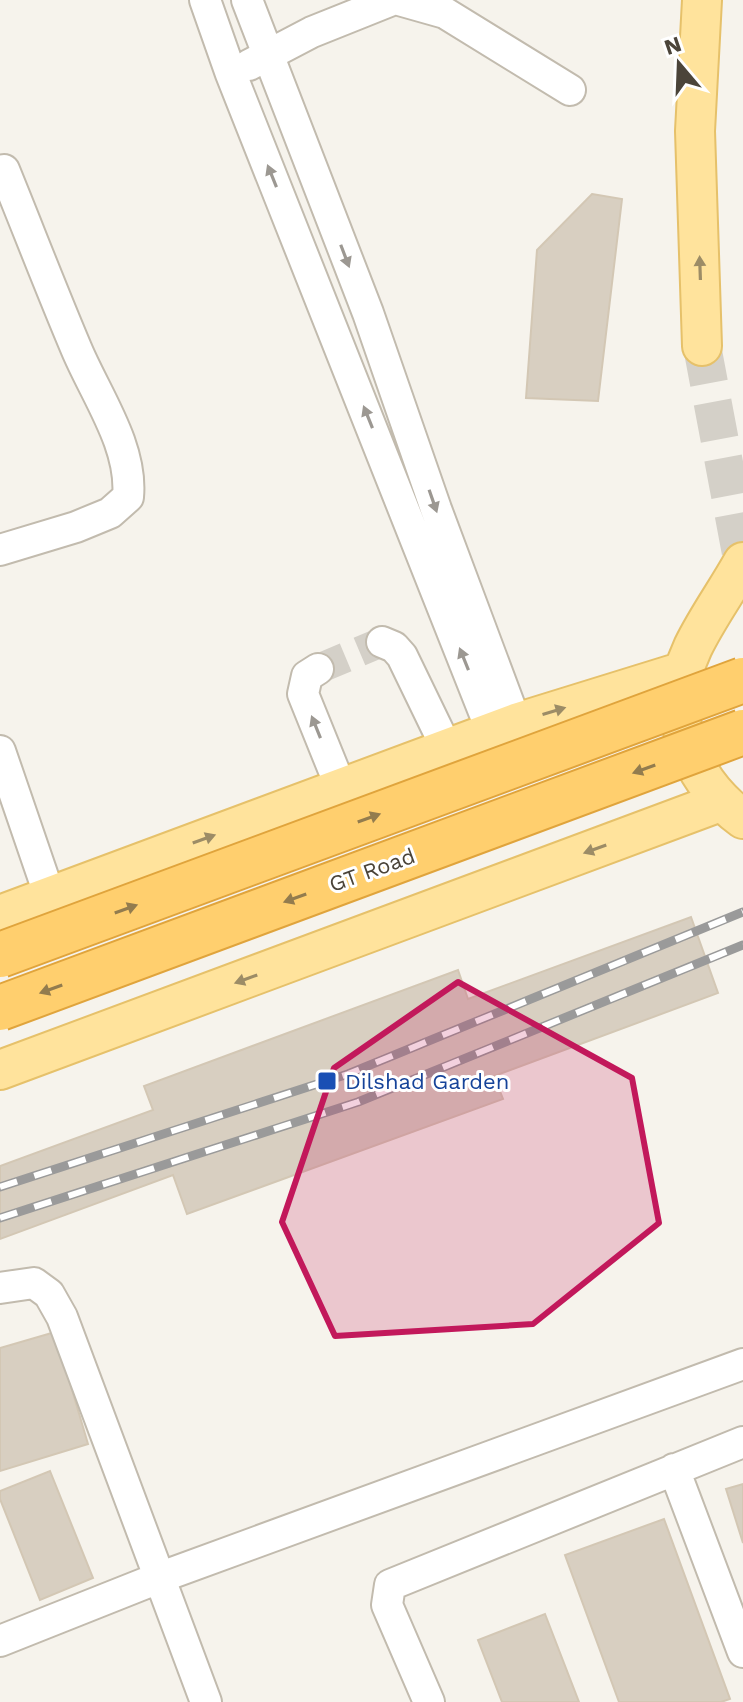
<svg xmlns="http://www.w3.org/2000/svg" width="743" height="1702" font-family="'Work Sans',sans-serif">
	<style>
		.building { fill: #d8cfc1; stroke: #d3c7b4; stroke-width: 2 }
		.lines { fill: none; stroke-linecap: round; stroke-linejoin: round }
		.minor-tunnel { stroke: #d4d0c8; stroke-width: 30; stroke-dasharray: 30 15; stroke-linecap: butt }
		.major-tunnel { stroke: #d4d0c8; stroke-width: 38; stroke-dasharray: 38 19; stroke-linecap: butt }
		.minor-casing { stroke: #c2bbae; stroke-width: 34 }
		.major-casing { stroke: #e6c16a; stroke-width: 42 }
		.minor { stroke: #fff; stroke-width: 30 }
		.major { stroke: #ffe39c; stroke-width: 38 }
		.rail-casing { stroke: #9a9a9a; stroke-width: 9 }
		.rail { stroke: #fff; stroke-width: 6; stroke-dasharray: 18; stroke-linecap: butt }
		.highway-bridge-casing { stroke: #e0a43c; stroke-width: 48; stroke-linecap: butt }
		.highway-bridge { stroke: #ffcf6e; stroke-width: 44 }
		.oneway { fill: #9c9892 }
		.oneway2 { fill: #9c8c66 }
		.oneway3 { fill: #937c4e }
		.marked { fill: #c2185b; fill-opacity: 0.2; stroke: #c2185b; stroke-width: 6; stroke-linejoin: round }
		.transit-dot { fill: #1a4fb4; stroke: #fff; stroke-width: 3 }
		.labels { text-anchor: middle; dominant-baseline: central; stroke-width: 6; stroke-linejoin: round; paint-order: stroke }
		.street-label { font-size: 22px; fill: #4b4439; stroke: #fff }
		.transit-label { font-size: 22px; fill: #164399; stroke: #fff; text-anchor: start }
	</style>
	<rect width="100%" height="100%" fill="#f6f3ec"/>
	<path class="building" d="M 592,194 L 622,199 L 598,401 L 526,398 L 537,250 Z
		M 691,917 L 718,993 L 494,1076 L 503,1099 L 187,1214 L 173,1175 L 0,1239 L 0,1166 L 153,1110 L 144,1086 L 458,970 L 468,999 Z
		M 55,1332 L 88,1444 L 0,1471 L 0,1348 Z
		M 50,1471 L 93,1578 L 40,1600 L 0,1499 L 0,1491 Z
		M 743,1484 L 743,1543 L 726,1489 Z
		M 664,1519 L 730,1699 L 721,1702 L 619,1702 L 565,1555 Z
		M 545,1614 L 579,1702 L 502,1702 L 478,1640 Z"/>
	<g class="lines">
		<path class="minor-tunnel" d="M 318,669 L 382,642"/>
		<path class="major-tunnel" d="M 702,346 L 743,564"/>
		<defs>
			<path id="minor" d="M 205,0 L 231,74 L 492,732
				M 247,0 L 368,313 L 436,509 L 516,723
				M 399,0 L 445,13 L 570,90
				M 249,65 L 312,32 L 392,0
				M 0,550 L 76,527 L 110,513 L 128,497 C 133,446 95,394 76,348 C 51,289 28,229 4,170
				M 382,642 L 394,647 L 402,656 L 447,749
				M 318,669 L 307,676 L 303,694 L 341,788
				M 0,751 L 50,897
				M 0,1288 L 34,1283 L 49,1294 L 62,1317 L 206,1702
				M 674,1469 L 743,1652
				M 0,1641 L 161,1577 L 743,1364
				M 429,1702 L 387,1605 L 390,1585 L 743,1442"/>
			<path id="major" d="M 702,346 L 695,131 L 702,0
				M 743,562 C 727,591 707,618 693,647 C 662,712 689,779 743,819
				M 0,915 L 516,723 L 684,671
				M 0,1070 L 720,802"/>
		</defs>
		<use href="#minor" class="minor-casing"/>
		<use href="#major" class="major-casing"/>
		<use href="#minor" class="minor"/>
		<use href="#major" class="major"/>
		<defs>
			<path id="rail" d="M 0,1187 L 348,1074 L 743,912
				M 0,1218 L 358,1102 L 743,945"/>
		</defs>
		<use href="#rail" class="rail-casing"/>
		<use href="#rail" class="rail"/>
		<defs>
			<path id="highway-bridge" d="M 0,955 L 743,680
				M 0,1008 L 743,732"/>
		</defs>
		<use href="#highway-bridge" class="highway-bridge-casing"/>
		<use href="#highway-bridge" class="highway-bridge"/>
	</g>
	<defs><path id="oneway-solid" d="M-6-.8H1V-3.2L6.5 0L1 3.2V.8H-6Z" transform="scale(2)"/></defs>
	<g class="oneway">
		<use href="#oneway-solid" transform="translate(272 176) rotate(-112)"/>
		<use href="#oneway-solid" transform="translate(345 256) rotate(69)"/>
		<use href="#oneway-solid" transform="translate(368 417) rotate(-112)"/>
		<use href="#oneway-solid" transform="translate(433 501) rotate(71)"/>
		<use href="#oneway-solid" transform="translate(464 659) rotate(-112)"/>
		<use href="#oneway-solid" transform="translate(316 727) rotate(-112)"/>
	</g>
	<g class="oneway2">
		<use href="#oneway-solid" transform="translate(700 268) rotate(-92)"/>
		<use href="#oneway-solid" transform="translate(554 711) rotate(-17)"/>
		<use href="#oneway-solid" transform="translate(204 839) rotate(-20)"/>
		<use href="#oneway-solid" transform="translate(595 849) rotate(160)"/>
		<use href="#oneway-solid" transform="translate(246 979) rotate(160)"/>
	</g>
	<g class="oneway3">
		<use href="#oneway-solid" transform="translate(644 769) rotate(160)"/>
		<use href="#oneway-solid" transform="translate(369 818) rotate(-20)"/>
		<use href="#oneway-solid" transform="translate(295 898) rotate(160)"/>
		<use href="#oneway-solid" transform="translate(126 909) rotate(-20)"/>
		<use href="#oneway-solid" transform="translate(51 989) rotate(160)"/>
	</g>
	<path class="marked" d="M 458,982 L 632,1078 L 659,1223 L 533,1324 L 335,1336 L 282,1222 L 334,1068 Z"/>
	<rect class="transit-dot" x="317" y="1071" width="20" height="20" rx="4"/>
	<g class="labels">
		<g class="street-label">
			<text transform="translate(372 870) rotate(-20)">GT Road</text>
		</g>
		<g class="transit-label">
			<text x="345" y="1081">Dilshad Garden</text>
		</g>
	</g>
	<g transform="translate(679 64) rotate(341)" stroke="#ffffff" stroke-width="6" paint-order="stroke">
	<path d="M0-6L14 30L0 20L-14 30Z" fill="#4b4439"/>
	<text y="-12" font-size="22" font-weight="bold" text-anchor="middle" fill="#4b4439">N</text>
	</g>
</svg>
